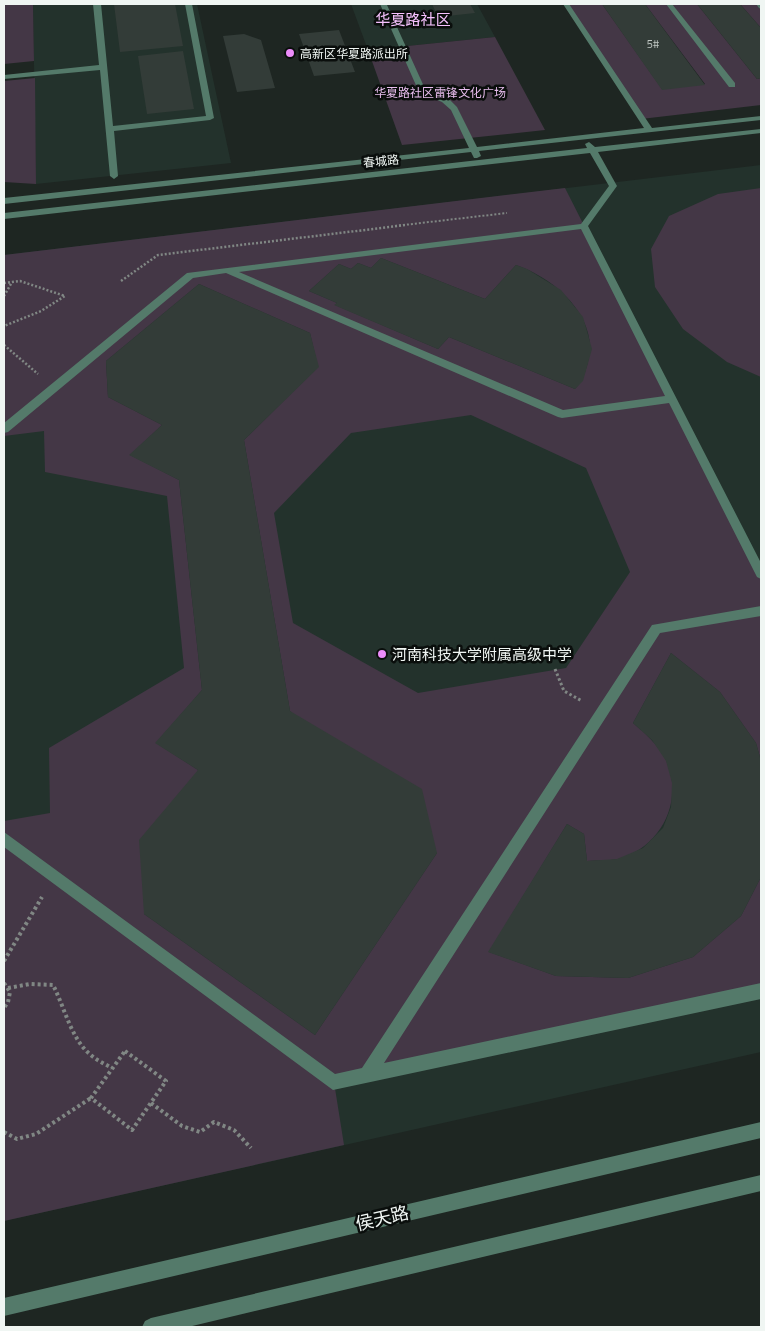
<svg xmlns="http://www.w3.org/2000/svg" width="765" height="1331" font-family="'Titillium Web','Noto Sans SC',sans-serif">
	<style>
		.built { fill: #23322c }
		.green { fill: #443746; fill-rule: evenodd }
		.building { fill: #333c38 }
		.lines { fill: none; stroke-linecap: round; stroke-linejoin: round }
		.path-far3 { stroke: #808784; stroke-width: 2; stroke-dasharray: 2 2; stroke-linecap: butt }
		.path-far2 { stroke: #808784; stroke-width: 2.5; stroke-dasharray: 2 2; stroke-linecap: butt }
		.path-far1 { stroke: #808784; stroke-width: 3; stroke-dasharray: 2.5 2.5; stroke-linecap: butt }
		.path { stroke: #808784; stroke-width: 4; stroke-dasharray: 3 3; stroke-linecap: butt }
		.minor { fill: #547a6a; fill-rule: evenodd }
		.poi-dot { fill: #ec8cfa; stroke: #0a0e0c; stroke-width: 2 }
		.labels { text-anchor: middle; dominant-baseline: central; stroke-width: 5; stroke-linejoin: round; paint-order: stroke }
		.far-number-label { font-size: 11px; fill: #c1c8c4 }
		.far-poi-label { font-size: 12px; fill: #f0f6f3; stroke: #0a0e0c; text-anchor: start }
		.far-park-label { font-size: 12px; fill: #e9beef; stroke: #0a0e0c }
		.far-street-label { font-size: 12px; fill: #f0f6f3; stroke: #0a0e0c }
		.far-quarter-label { font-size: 15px; fill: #f6c1fe; stroke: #0a0e0c }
		.poi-label { font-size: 15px; fill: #f0f6f3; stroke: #0a0e0c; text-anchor: start }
		.near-street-label { font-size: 18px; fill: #f0f6f3; stroke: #0a0e0c }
	</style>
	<rect width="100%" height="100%" fill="#1e2622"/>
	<path class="built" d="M 33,4 L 197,4 L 231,163 L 36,184 Z
		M 351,4 L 477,4 L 495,37 L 368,50 Z
		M 761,165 L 761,1052 L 4,1221 L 4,255 Z"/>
	<path class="green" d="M 4,4 L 33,4 L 34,61 L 4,64 Z
		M 566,4 L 602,4 L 662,89 L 705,84 L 645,4 L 697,4 L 757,79 L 761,78 L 761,105 L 641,119 Z
		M 740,4 L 761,4 L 761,28 Z
		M 495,37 L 545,130 L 402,145 L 368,50 Z
		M 35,78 L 36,184 L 4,182 L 4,81 Z
		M 565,188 L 761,574 L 761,761 L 756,743 L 720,692 L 671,653 L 633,723 C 646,734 658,745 666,760 C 685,801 660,848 618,859 C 608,861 597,860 587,861 L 584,834 L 567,824 L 489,952 L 556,976 L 628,978 L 693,957 L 741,916 L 761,877 L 761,991 L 334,1082 L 344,1145 L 4,1221 L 4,821 L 50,813 L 49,748 L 184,668 L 167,496 L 45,472 L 44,431 L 4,436 L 4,255 ZM 381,258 L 485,299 L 516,265 C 555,278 600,318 588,362 C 585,373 583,381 575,389 L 449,337 L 438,349 L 335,305 L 337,303 L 309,291 L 339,264 L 351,269 L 358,263 L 371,268 ZM 199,284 L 310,333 L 318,367 L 244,440 L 290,711 L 437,853 L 315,1035 L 144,914 L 198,770 L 156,743 L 202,690 L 179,480 L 130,455 L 162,425 L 108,397 L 106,361 ZM 471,415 L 586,468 L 630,572 L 566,668 L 418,693 L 293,623 L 274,513 L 351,433 Z
		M 761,188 L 761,377 L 727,362 L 683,329 L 655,287 L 651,249 L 669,216 L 718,194 Z"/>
	<path class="building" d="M 114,4 L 175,4 L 183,46 L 120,52 Z
		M 432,4 L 470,4 L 475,13 L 438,17 Z
		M 602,4 L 645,4 L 705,85 L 662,90 Z
		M 697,4 L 740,4 L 761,28 L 761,78 L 757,79 Z
		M 339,30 L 355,72 L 314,76 L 299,34 Z
		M 244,34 L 261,40 L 275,88 L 237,92 L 223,36 Z
		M 183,51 L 194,109 L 147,114 L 138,56 Z
		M 381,258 L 485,299 L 516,265 L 527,269 L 561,290 L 583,317 L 592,349 L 583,381 L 575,389 L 449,337 L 438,349 L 334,305 L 337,303 L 309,291 L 339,264 L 351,269 L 358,263 L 371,268 Z
		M 199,284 L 310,333 L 319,367 L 244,440 L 290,711 L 422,789 L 437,853 L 315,1035 L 144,914 L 139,840 L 198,770 L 155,743 L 202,690 L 179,480 L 129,455 L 162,425 L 108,397 L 106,361 Z
		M 671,653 L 720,692 L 756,743 L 761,761 L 761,877 L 741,916 L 693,957 L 628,978 L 556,976 L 488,952 L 567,824 L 584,834 L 587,861 L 617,859 L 643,848 L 663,828 L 671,807 L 672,783 L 666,761 L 652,740 L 633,723 Z"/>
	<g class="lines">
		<path class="path-far3" d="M 395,226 L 507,213"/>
		<path class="path-far2" d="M 121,281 L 158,255 L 406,225
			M 4,283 L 20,281 L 65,296 L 41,311 L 4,326
			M 4,296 L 12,282
			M 4,345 L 38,374"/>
		<path class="path-far1" d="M 555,669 L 564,691 L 582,701"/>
		<path class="path" d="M 4,961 L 42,897
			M 4,983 L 10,992 L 8,1002 L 4,1008
			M 8,988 L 30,984 L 53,985 C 65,1008 71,1040 92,1056 C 98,1061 105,1064 112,1068
			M 125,1051 L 166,1081 L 132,1130 L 91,1098 Z
			M 151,1103 L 182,1126 L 200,1132 L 214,1122 L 234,1130 L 251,1148
			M 4,1132 L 17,1139 L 36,1134 L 91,1098"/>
		<path class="minor" d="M 93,4 L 101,4 L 113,126 L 206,116 L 185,4 L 192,4 L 214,118 L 210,120 L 114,131 L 118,176 L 114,179 L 110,176 L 100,70 L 4,79 L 4,75 L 99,65 Z
			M 380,4 L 387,5 L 426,91 L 448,98 L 457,107 L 477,147 L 644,128 L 563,4 L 569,4 L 652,128 L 761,116 L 761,120 L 479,151 L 481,156 L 477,158 L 474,158 L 471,152 L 4,204 L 4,198 L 469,148 L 451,110 L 442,102 L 419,92 Z
			M 666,4 L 672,4 L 735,83 L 735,87 L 729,87 Z
			M 756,4 L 761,4 L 761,9 L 759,8 Z
			M 761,129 L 761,133 L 598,152 L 617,186 L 588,226 L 761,563 L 761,579 L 757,577 L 669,403 L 562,418 L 558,417 L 226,273 L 193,278 L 8,432 L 4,433 L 4,423 L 187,273 L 581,224 L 609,186 L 590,153 L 4,219 L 4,213 L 587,148 L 585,144 L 589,142 L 595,147 ZM 581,229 L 665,396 L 563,410 L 239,272 Z
			M 761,606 L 761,616 L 660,633 L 384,1063 L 761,983 L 761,999 L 333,1090 L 4,847 L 4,832 L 335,1074 L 362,1068 L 652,625 Z
			M 761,1122 L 761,1138 L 4,1316 L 4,1298 Z
			M 761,1175 L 761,1191 L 188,1327 L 142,1327 L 145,1321 L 151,1318 Z"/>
	</g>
	<g class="poi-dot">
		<circle cx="290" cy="53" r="5"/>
		<circle cx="382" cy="654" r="5"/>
	</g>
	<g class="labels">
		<g class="far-number-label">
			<text x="653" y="44">5#</text>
		</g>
		<g class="far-poi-label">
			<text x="300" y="53">高新区华夏路派出所</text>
		</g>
		<g class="far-park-label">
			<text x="440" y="92">华夏路社区雷锋文化广场</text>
		</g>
		<g class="far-street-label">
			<text transform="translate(381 161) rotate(-6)">春城路</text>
		</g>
		<g class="far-quarter-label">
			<text x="413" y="19">华夏路社区</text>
		</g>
		<g class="poi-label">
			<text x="392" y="654">河南科技大学附属高级中学</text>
		</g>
		<g class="near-street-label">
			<text transform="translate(382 1218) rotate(-13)">侯天路</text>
		</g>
	</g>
	<rect width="765" height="1331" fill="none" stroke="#f0f6f3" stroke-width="10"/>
</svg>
